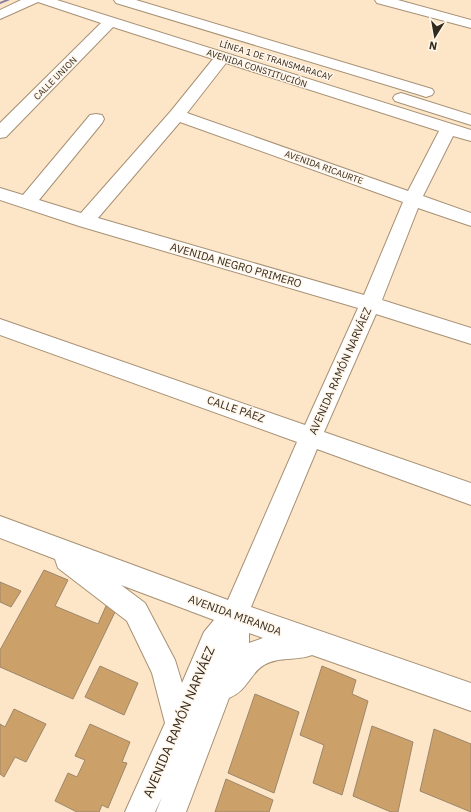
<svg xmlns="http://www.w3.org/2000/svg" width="471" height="812" font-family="'IBM Plex Sans',sans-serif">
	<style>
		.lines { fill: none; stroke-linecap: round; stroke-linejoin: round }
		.stream { fill: #867aa1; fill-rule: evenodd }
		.building { fill: #cca169; stroke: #9c866b }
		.minor-casing { stroke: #a79175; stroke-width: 2 }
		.minor { fill: #fff; fill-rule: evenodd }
		.labels { text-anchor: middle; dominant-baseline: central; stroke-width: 3; stroke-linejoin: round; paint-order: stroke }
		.far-street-label { font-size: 9px; fill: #332a1e; stroke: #fff5e9 }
		.street-label { font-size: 11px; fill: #332a1e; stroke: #fff5e9 }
		.near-street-label { font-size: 13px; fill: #332a1e; stroke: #fff5e9 }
	</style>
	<rect width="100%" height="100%" fill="#fde5c7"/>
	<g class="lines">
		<path class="stream" d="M 5,0 L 10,0 L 0,4 L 0,2 Z"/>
	</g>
	<path class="building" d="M 44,570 L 68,580 L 55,606 L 98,624 L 106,606 L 116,610 L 73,699 L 0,667 L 0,650 Z
		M 0,582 L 21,591 L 11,607 L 0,602 Z
		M 100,666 L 138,683 L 124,715 L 85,697 Z
		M 322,666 L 356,680 L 352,694 L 368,701 L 342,795 L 313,783 L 324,745 L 300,735 Z
		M 255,694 L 299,712 L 274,793 L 228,773 Z
		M 14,709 L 46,724 L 26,762 L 15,757 L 4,777 L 0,774 L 0,724 L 5,727 Z
		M 90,724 L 130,742 L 122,762 L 127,763 L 108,808 L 102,805 L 99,812 L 77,812 L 55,801 L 68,773 L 77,777 L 85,760 L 75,756 Z
		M 372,726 L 413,742 L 398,812 L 391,812 L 353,796 Z
		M 434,729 L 471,744 L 471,812 L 420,791 Z
		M 226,779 L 273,800 L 269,812 L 215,812 Z"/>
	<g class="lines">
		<defs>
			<path id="minor" d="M 21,0 L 57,0 L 471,130 L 471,141 L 453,136 L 423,196 L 471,213 L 471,226 L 418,208 L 382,300 L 471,328 L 471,344 L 376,314 L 324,432 L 471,483 L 471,505 L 317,449 L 251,607 L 471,683 L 471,711 L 312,655 C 297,661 279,656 264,665 C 251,672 247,691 229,698 L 186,812 L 156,812 L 162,797 L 155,812 L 125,812 L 165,723 L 152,673 L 127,621 L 58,568 L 55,559 L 0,538 L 0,516 L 228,600 L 297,442 L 0,335 L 0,319 L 305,425 L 358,308 L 79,226 L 0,200 L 0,188 L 23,195 L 90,115 L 96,114 L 102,115 L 104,119 L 102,123 L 39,200 L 81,213 L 171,111 L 213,59 L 113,27 L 6,137 L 0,138 L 0,123 L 101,23 L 38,2 L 0,19 L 0,10 ZM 226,63 L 439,131 L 408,191 L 187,113 ZM 180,122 L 403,202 L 364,295 L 98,218 ZM 121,585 L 214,620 L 204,632 L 182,683 L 175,660 L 145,603 ZM 249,633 L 263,638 L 249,643 Z
				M 114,0 L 136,0 L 432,89 L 434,92 L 432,95 L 426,97 L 420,95 L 116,3 Z
				M 375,0 L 398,0 L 471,20 L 471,28 L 377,3 Z
				M 401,93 L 471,115 L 471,125 L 395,101 L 393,98 L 395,95 Z"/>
		</defs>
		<use href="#minor" class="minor-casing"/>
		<use href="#minor" class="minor"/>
	</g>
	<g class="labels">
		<g class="far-street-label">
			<text transform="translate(276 60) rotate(17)">LÍNEA 1 DE TRANSMARACAY</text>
			<text transform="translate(257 68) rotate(18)">AVENIDA CONSTITUCIÓN</text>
			<text transform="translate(55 78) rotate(-45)">CALLE UNION</text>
			<text transform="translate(324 167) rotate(20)">AVENIDA RICAURTE</text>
		</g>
		<g class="street-label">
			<text transform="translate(236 265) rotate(16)">AVENIDA NEGRO PRIMERO</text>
			<text transform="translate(340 371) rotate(-66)">AVENIDA RAMÓN NARVÁEZ</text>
			<text transform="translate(236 409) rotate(19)">CALLE PÁEZ</text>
			<text transform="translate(235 615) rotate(20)">AVENIDA MIRANDA</text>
		</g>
		<g class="near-street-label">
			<text transform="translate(179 722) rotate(-67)">AVENIDA RAMÓN NARVÁEZ</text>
		</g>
	</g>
	<g transform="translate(435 36) rotate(191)" stroke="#fff5e9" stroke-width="3" paint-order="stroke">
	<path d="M0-3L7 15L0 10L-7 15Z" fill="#332a1e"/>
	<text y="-6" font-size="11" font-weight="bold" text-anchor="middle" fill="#332a1e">N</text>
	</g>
</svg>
